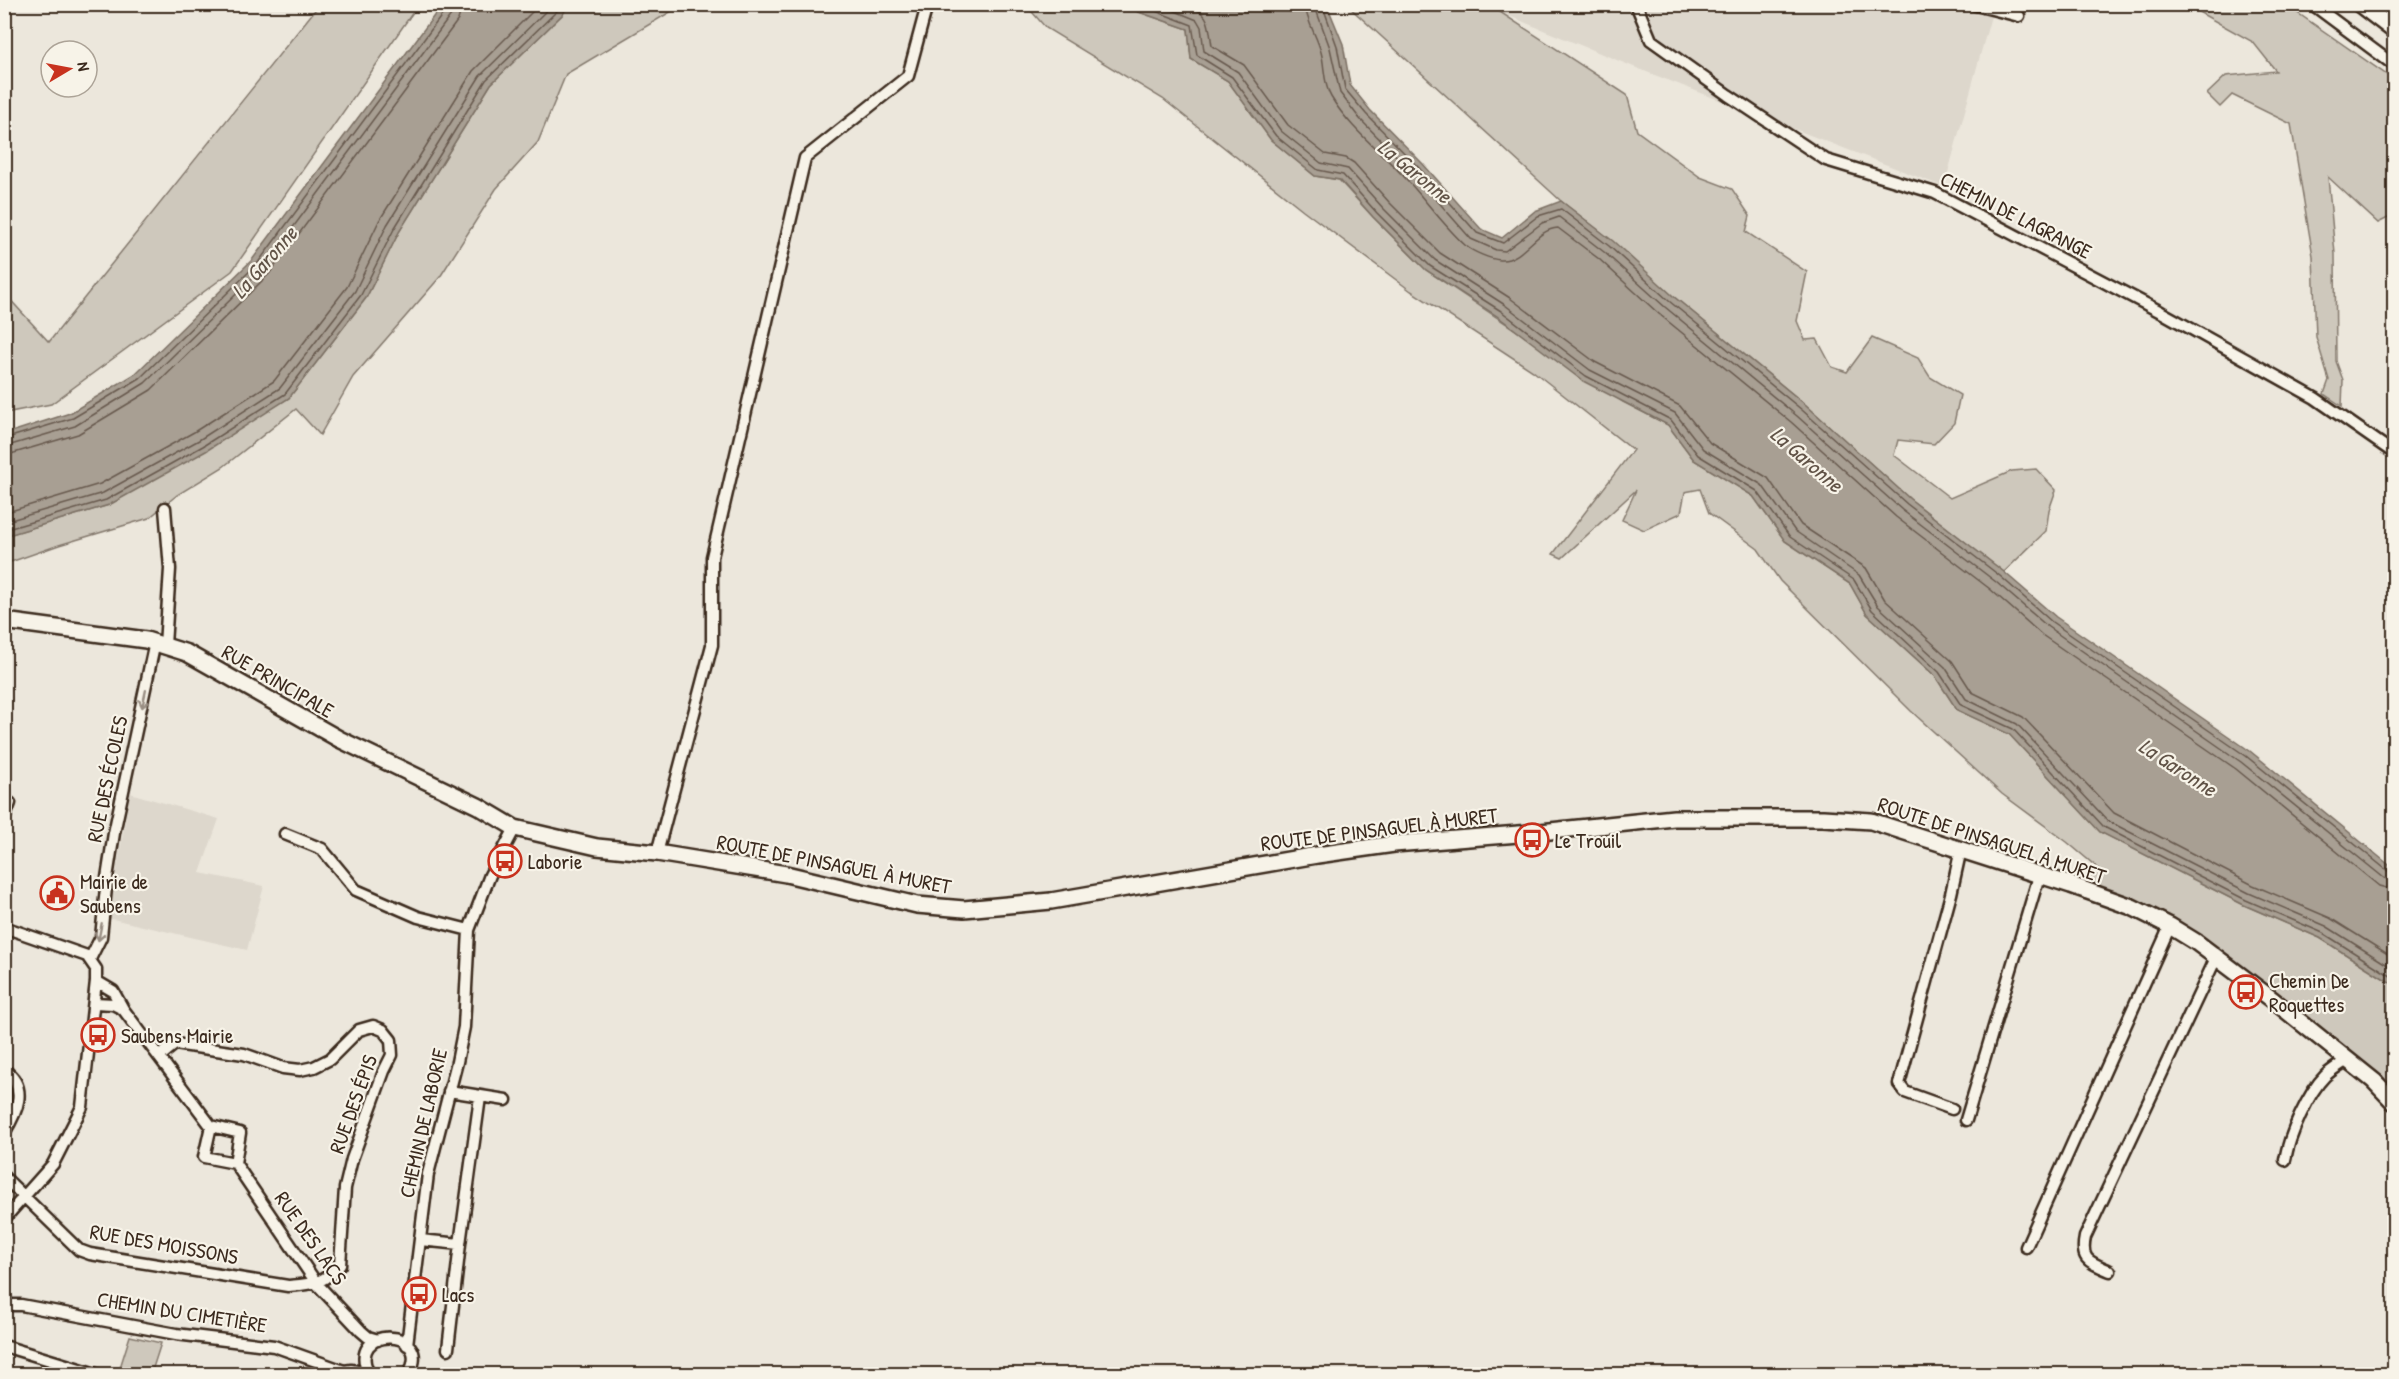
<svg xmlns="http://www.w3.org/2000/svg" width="2399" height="1379" font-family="'Patrick Hand',sans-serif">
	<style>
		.built { fill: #ddd7cc }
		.green { fill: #cec8bc; stroke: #84796d; stroke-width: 1.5 }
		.water { fill: #a89f93; stroke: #7c7064; stroke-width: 1.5 }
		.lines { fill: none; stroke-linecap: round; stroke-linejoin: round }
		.shore { stroke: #67594d; stroke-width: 1.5 }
		.street-casing { stroke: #3b2a1e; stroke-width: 15 }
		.secondary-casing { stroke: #3b2a1e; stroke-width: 20 }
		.primary-casing { stroke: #3b2a1e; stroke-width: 21 }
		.street { stroke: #f7f3e8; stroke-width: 10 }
		.secondary { stroke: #f7f3e8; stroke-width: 15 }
		.primary { stroke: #f7f3e8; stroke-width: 16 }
		.oneway { stroke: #998e83 }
		.labels { text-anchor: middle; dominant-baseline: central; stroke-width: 4.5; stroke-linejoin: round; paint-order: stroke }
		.street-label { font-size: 21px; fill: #3b2a1e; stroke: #f7f3e8 }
		.poi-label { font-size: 21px; fill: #3b2a1e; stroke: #f7f3e8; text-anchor: start }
		.water-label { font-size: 22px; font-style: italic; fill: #615347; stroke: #f7f3e8 }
	</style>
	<rect width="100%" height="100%" fill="#ece7dc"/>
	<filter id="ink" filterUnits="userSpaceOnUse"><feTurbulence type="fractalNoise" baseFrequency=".0167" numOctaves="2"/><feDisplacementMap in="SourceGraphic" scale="12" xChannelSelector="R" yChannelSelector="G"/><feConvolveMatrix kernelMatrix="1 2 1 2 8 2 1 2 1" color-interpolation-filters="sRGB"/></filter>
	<g filter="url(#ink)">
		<path class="built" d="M 1482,5 L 1994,5 L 1944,187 L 1634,67 Z
			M 130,793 L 219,819 L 200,873 L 264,886 L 247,950 L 108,918 Z"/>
		<path class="green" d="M 1480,4 L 1497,10 L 1627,95 L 1637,131 L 1700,177 L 1732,189 L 1750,216 L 1746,232 L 1807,272 L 1797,321 L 1805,340 L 1817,339 L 1832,367 L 1847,372 L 1872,338 L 1918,358 L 1930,377 L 1960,395 L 1954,423 L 1934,444 L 1898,440 L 1894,455 L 1950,498 L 2012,471 L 2036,469 L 2056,490 L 2049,510 L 2046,531 L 2004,572 L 1910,499 L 1806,405 L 1673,296 L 1601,232 L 1561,201 L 1347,5 Z
			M 319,5 L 418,5 L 232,271 L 51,404 L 5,413 L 5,294 L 49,342 Z
			M 568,5 L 682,5 L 566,74 L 538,142 L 496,189 L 440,277 L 353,377 L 320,435 L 296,409 L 223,467 L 177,495 L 149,518 L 59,545 L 5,564 L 4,536 L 109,505 L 289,398 L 366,298 L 399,232 L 491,84 L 563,14 Z
			M 1026,5 L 1126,5 L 1136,11 L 1188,29 L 1191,59 L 1228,81 L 1271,140 L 1315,176 L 1339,180 L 1373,217 L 1426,270 L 1623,402 L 1668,425 L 1694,460 L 1753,496 L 1785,541 L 1850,584 L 1867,614 L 1935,676 L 1957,710 L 2009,734 L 2100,832 L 2244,905 L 2320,938 L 2394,985 L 2394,1102 L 2196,942 L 2071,885 L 2099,869 L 2067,842 L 2002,794 L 1911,711 L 1780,581 L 1758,549 L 1709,513 L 1700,489 L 1685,492 L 1681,513 L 1644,530 L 1622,520 L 1636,490 L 1562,558 L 1553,554 L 1633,450 L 1533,371 L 1411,291 L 1303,210 L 1163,99 L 1046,28 Z
			M 2186,5 L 2286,5 L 2394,80 L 2394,215 L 2378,223 L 2328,177 L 2335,254 L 2336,361 L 2343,380 L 2342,406 L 2324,394 L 2329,380 L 2316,337 L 2313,256 L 2291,124 L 2232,95 L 2220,107 L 2207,94 L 2226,76 L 2276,71 L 2253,42 Z
			M 130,1336 L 161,1343 L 151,1374 L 118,1374 Z"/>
		<path class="water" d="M 442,5 L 568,5 L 563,14 L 491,84 L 399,232 L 366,298 L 289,398 L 206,451 L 109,505 L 5,536 L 5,434 L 70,413 L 135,374 L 252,260 Z
			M 1126,5 L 1327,5 L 1343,44 L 1350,85 L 1370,110 L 1423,164 L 1481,229 L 1502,238 L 1535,211 L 1561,201 L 1613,241 L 1673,296 L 1806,405 L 1910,499 L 2004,572 L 2056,617 L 2250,751 L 2394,869 L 2394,985 L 2320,938 L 2244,905 L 2100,832 L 2009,734 L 1957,710 L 1935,676 L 1867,614 L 1850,584 L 1785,541 L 1753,496 L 1694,460 L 1668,425 L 1583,381 L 1497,316 L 1426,270 L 1373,217 L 1340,180 L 1315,176 L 1271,140 L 1228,81 L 1191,59 L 1188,29 L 1136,11 Z"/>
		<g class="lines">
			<path class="shore" d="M 1137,4 L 1192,25 L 1197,55 L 1232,77 L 1276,136 L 1318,170 L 1343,175 L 1377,213 L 1430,266 L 1501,311 L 1586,376 L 1671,420 L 1698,455 L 1757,491 L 1790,537 L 1854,580 L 1872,610 L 1939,672 L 1961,705 L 2013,729 L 2104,827 L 2246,900 L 2323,933 L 2394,978
				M 1158,4 L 1197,20 L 1201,27 L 1204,51 L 1238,72 L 1281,131 L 1321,163 L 1348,169 L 1383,208 L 1435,260 L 1505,305 L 1590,370 L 1675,413 L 1703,449 L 1762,485 L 1795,531 L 1859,575 L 1878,606 L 1945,667 L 1966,699 L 2017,724 L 2108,821 L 2249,893 L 2326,926 L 2394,969
				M 1185,4 C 1211,14 1208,21 1212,46 L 1244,65 L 1288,125 L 1325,154 L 1346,158 L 1354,163 L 1389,202 L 1440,253 L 1510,298 L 1595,362 L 1680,406 L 1710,443 L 1768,478 L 1801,525 L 1866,568 L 1885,600 L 1952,661 L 1972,692 L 2023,717 L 2114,813 L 2253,885 L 2330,918 L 2394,958
				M 1305,4 C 1306,21 1317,36 1321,52 C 1325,66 1323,84 1331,97 C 1350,129 1383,153 1408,181 C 1427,202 1445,227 1466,246 C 1473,252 1490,259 1500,260 C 1523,262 1535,229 1558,228 L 1599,259 L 1659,314 L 1791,422 L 1896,517 L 1990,589 L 2042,635 L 2236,769 L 2379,886 L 2394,890
				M 1314,4 L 1330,48 L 1340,93 L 1360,119 L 1413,173 L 1471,239 L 1496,250 L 1505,251 L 1542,223 L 1559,217 L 1604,252 L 1665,307 L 1797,416 L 1902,510 L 1996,582 L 2048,627 L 2241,762 L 2384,878 L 2394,881
				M 1322,4 L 1337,46 L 1345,89 L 1366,114 L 1419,168 L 1477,233 L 1503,243 L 1538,216 L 1561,209 L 1609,246 L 1669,301 L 1802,410 L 1907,504 L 2000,576 L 2052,622 L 2246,756 L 2389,872 L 2394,873
				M 4,439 L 73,418 L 140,378 L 257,264 L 445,11 L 447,4
				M 4,447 L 75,426 L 145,383 L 262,269 L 451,15 L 454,4
				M 4,456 L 78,434 L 151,390 L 269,274 L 458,20 L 463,4
				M 4,513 L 100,484 L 194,432 L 274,381 L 347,287 L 379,221 L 473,71 L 540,4
				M 4,522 L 103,493 L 199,440 L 280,388 L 355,291 L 387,225 L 480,76 L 553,4
				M 4,530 L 106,500 L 203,446 L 285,394 L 361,295 L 394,229 L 486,80 L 558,10 L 561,4"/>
			<defs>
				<path id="street" d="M 1636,4 L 1651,40 L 1728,95 L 1826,160 L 1935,193 L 2161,312 L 2315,398 L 2394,453
					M 1972,4 L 2019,16
					M 2312,4 L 2394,65
					M 165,508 L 170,569 L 165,645
					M 4,800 L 10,803 L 4,819
					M 285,834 L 322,849 L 356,890 L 418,917 L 469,930
					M 657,853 L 712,645 L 712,557 L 805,158 L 908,76 L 926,9
					M 4,927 L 87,956 L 96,969 L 96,981 L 82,1107 L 53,1164 L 4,1219
					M 90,959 L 101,937 L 107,878 L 114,833 L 155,642
					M 96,981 L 113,991 L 123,1009 L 211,1126 L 240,1133 L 235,1163 L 317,1284 L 361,1331 L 368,1337 L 378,1340
					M 95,1003 L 113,1004 L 123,1009
					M 4,1070 C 29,1087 17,1112 4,1133
					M 449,1091 L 506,1100
					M 1952,1109 L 1905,1092 L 1899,1084 L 1951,894 L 1961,849
					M 1966,1120 L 2039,876
					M 211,1126 L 204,1157 L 235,1163
					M 2285,1160 C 2289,1136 2308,1093 2325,1076 C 2331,1070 2340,1065 2347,1060
					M 4,1177 L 79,1250 L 90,1254 L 288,1286 C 313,1284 323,1284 340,1265 L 345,1188 L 352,1159 L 384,1071 L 392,1055 L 391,1040 L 383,1030 L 373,1026 L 359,1030 L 330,1059 L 314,1067 L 300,1070 L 283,1068 L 244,1054 L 175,1044 L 159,1057
					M 420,1240 L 460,1244 L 480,1097
					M 2026,1247 L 2170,926
					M 2110,1271 C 2090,1262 2080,1261 2085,1237 L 2216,958
					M 4,1305 L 21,1305 L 176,1334 L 274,1346 L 344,1371 L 351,1370 L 368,1373
					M 407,1345 L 428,1174 L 457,1062 L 464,1027 L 469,930 L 490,875 L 515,828
					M 4,1346 L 96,1374
					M 448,1349 L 460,1244
					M 369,1374 C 344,1325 435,1326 409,1374"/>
				<path id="secondary" d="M 4,621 L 146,640 L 187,653 L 339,739 L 478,806 L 515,828 L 597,847 L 657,853 L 786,874 L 917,905 L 964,909 L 1051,901 L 1317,855 L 1394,844 L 1531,833 L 1674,818 L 1823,818 L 1871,821 L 2071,885 L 2132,907 L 2170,926 L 2196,942 L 2273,1000 L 2374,1081 L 2394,1102"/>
				<path id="primary" d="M 2360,4 L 2394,30
					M 2392,4 L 2394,7"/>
			</defs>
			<use href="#street" class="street-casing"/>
			<use href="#secondary" class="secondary-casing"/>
			<use href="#primary" class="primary-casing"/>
			<use href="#street" class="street"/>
			<use href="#secondary" class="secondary"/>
			<use href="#primary" class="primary"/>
		</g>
		<defs><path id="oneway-shaft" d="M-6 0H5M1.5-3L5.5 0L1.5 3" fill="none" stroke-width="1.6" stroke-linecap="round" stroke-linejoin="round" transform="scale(1.5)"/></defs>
		<g class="oneway">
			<use href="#oneway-shaft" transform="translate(144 699) rotate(102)"/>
			<use href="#oneway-shaft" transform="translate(100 932) rotate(101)"/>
		</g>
	</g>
	<defs>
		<symbol id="bus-ring" viewBox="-11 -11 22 22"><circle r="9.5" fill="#f7f3e8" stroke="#c8321e" stroke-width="1.5"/><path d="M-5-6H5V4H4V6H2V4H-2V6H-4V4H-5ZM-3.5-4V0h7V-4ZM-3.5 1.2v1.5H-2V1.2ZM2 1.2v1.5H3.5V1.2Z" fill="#c8321e"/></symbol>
		<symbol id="civic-ring" viewBox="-11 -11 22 22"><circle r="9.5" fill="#f7f3e8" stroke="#c8321e" stroke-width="1.5"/><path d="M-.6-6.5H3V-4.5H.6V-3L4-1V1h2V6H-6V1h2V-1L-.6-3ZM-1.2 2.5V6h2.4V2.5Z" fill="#c8321e"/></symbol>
	</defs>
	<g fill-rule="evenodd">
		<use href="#bus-ring" x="1513" y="821" width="38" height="38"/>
		<use href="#bus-ring" x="486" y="842" width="38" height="38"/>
		<use href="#civic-ring" x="38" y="874" width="38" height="38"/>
		<use href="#bus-ring" x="2227" y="973" width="38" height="38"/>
		<use href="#bus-ring" x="79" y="1016" width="38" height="38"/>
		<use href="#bus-ring" x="400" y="1275" width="38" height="38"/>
	</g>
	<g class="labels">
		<g class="street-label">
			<text transform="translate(2016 215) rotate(27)">CHEMIN DE LAGRANGE</text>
			<text transform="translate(278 681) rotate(30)">RUE PRINCIPALE</text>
			<text transform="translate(107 779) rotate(-78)">RUE DES ÉCOLES</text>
			<text transform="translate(1379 829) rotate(-7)">ROUTE DE PINSAGUEL À MURET</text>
			<text transform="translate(1992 840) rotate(18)">ROUTE DE PINSAGUEL À MURET</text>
			<text transform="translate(834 864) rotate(11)">ROUTE DE PINSAGUEL À MURET</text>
			<text transform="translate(353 1104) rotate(-70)">RUE DES ÉPIS</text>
			<text transform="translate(423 1123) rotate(-77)">CHEMIN DE LABORIE</text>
			<text transform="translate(311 1238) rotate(55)">RUE DES LACS</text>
			<text transform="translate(164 1244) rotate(10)">RUE DES MOISSONS</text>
			<text transform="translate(182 1312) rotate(9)">CHEMIN DU CIMETIÈRE</text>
		</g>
		<g class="poi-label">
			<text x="1555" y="840">Le Trouil</text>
			<text x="528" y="861">Laborie</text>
			<text x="80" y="881">Mairie de<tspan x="80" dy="24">Saubens</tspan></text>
			<text x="2269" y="980">Chemin De<tspan x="2269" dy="24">Roquettes</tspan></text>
			<text x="121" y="1035">Saubens Mairie</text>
			<text x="442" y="1294">Lacs</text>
		</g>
		<g class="water-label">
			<text transform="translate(1415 171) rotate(39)">La Garonne</text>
			<text transform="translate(264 262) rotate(-49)">La Garonne</text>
			<text transform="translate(1807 459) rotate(41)">La Garonne</text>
			<text transform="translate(2178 767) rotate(33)">La Garonne</text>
		</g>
	</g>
	<rect width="2399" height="1379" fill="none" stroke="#f7f3e8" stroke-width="24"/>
	<rect x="12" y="12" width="2375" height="1355" fill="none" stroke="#3b2a1e" stroke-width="2" filter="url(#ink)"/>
	<g transform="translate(69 69) rotate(80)"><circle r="28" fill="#f7f3e8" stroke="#aca397" stroke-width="1.5"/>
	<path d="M0-4.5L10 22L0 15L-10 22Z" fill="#c8321e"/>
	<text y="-9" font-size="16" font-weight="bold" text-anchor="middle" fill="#3b2a1e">N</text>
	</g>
</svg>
